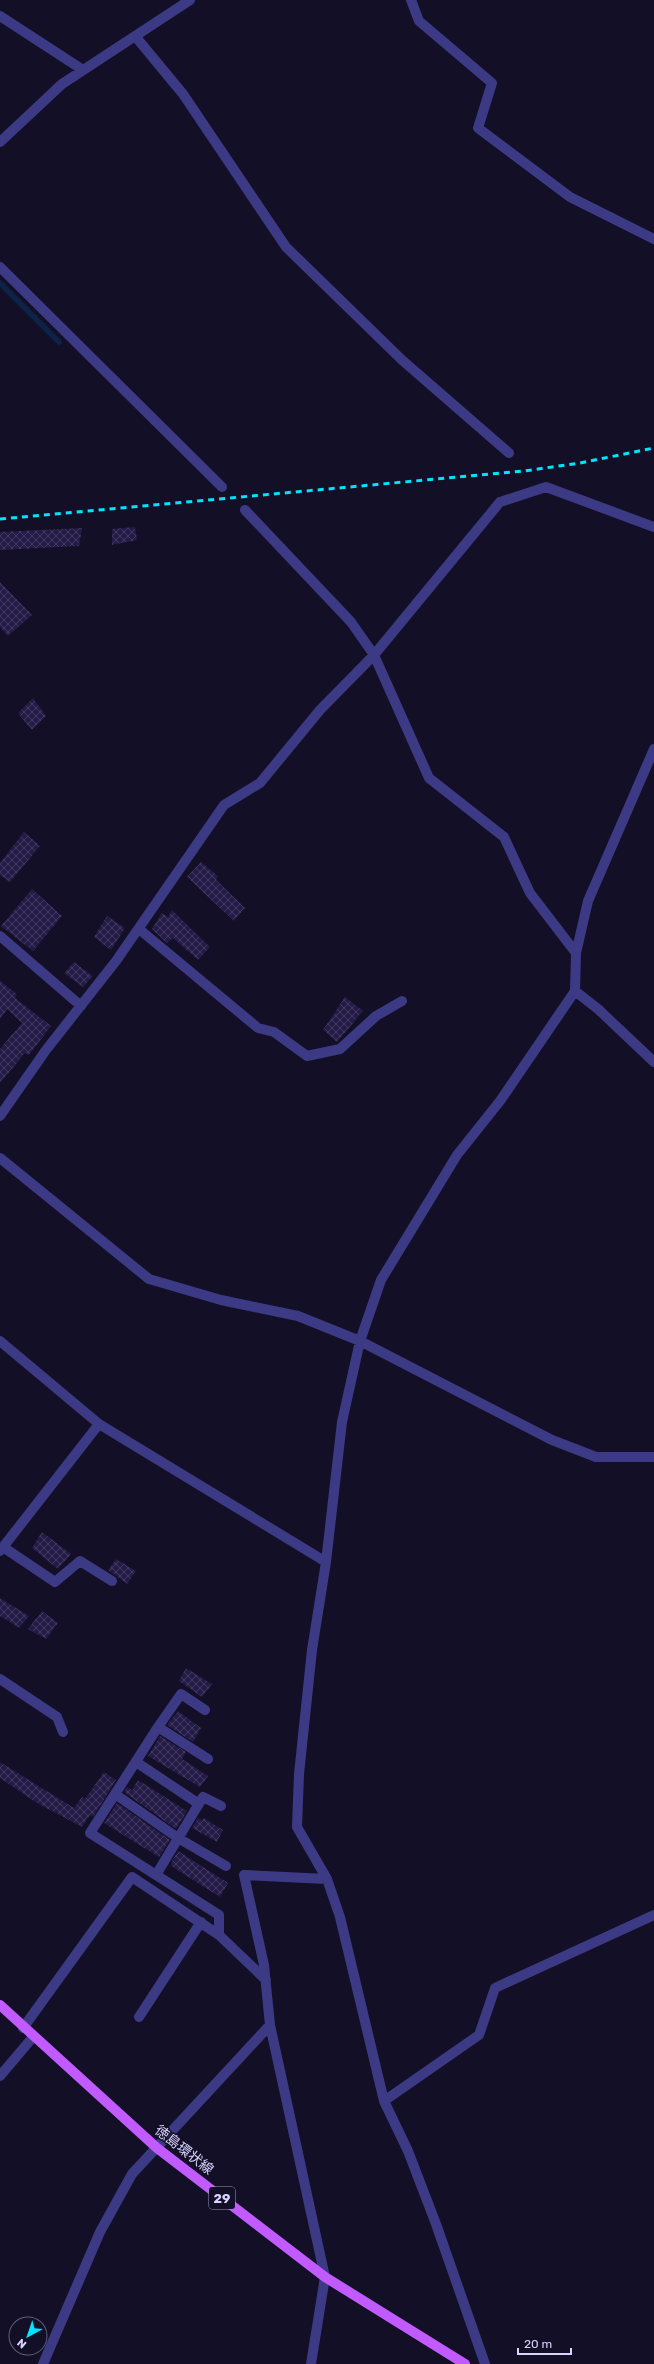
<svg xmlns="http://www.w3.org/2000/svg" width="654" height="2364" font-family="Rubik,'Noto Sans JP',sans-serif">
	<style>
		.lines { fill: none; stroke-linecap: round; stroke-linejoin: round }
		.stream { stroke: #0c2248; stroke-width: 5.5 }
		.building { fill: url(#building-cross-hatch) }
		.minor { stroke: #3d3a85; stroke-width: 10 }
		.primary { stroke: #c25bff; stroke-width: 10 }
		.rail { stroke: #00e5ff; stroke-width: 3; stroke-dasharray: 6 5; stroke-linecap: butt }
		.labels { text-anchor: middle; dominant-baseline: central; stroke-width: 3; stroke-linejoin: round; paint-order: stroke }
		.shield { fill: #130f26; stroke: #9e99be; stroke-width: 1 }
		.shield-label { font-size: 13px; font-weight: bold; fill: #d9d4ff }
		.street-label { font-size: 14px; fill: #d9d4ff; stroke: #130f26 }
	</style>
	<defs>
		<pattern id="building-cross-hatch" width="8" height="8" patternUnits="userSpaceOnUse"><rect width="8" height="8" fill="#241b47"/><path d="M0 0l8 8M0 8l8-8" fill="none" stroke="#433b63"/></pattern>
	</defs>
	<rect width="100%" height="100%" fill="#130f26"/>
	<g class="lines">
		<path class="stream" d="M 0,283 L 59,342"/>
	</g>
	<path class="building" d="M 135,527 L 137,540 L 112,545 L 112,529 Z
		M 82,528 L 79,546 L 0,550 L 0,532 Z
		M 0,582 L 32,615 L 8,636 L 0,627 Z
		M 33,698 L 46,716 L 32,730 L 18,713 Z
		M 24,832 L 40,846 L 10,882 L 0,875 L 0,863 Z
		M 201,862 L 218,876 L 216,880 L 245,908 L 234,921 L 187,877 Z
		M 32,889 L 62,916 L 33,951 L 1,926 Z
		M 172,910 L 210,947 L 198,960 L 173,938 L 167,943 L 152,929 L 162,913 L 168,917 Z
		M 107,916 L 125,928 L 111,950 L 94,937 Z
		M 74,962 L 93,976 L 83,987 L 64,973 Z
		M 0,981 L 17,994 L 15,998 L 51,1026 L 29,1055 L 25,1053 L 0,1083 L 0,1049 L 22,1023 L 7,1009 L 0,1019 Z
		M 345,997 L 363,1011 L 337,1042 L 323,1030 Z
		M 42,1532 L 71,1554 L 58,1569 L 32,1548 Z
		M 116,1559 L 136,1571 L 127,1584 L 108,1570 Z
		M 0,1598 L 29,1616 L 19,1628 L 0,1616 Z
		M 42,1611 L 58,1623 L 46,1639 L 28,1629 Z
		M 186,1668 L 212,1684 L 202,1697 L 179,1681 Z
		M 178,1711 L 201,1728 L 193,1742 L 167,1725 Z
		M 160,1736 L 186,1752 L 182,1759 L 208,1776 L 200,1787 L 148,1756 Z
		M 0,1762 L 74,1808 L 82,1797 L 85,1799 L 104,1772 L 116,1780 L 93,1817 L 90,1815 L 82,1827 L 37,1803 L 0,1778 Z
		M 138,1780 L 187,1811 L 176,1829 L 124,1792 L 127,1787 L 132,1790 Z
		M 117,1803 L 170,1840 L 159,1857 L 104,1823 Z
		M 198,1818 L 202,1820 L 204,1818 L 223,1830 L 217,1842 L 192,1828 Z
		M 178,1851 L 228,1883 L 220,1897 L 171,1866 L 171,1863 Z"/>
	<g class="lines">
		<path class="minor" d="M 411,0 L 419,21 L 492,83 L 478,128 L 570,197 L 654,239
			M 0,16 L 83,70
			M 135,36 L 183,94 L 286,247 L 402,360 L 509,453
			M 0,142 L 62,84 L 190,0
			M 0,267 L 222,487
			M 139,929 L 258,1028 L 274,1032 L 307,1056 L 340,1049 L 376,1016 L 402,1001
			M 0,936 L 81,1006
			M 576,953 L 530,893 L 504,837 L 429,778 L 374,655 L 500,502 L 546,487 L 654,527
			M 575,991 L 598,1009 L 654,1062
			M 0,1116 L 46,1050 L 116,961 L 224,805 L 260,783 L 320,710 L 374,655 L 351,622 L 245,510
			M 0,1158 L 149,1279 L 221,1300 L 298,1316 L 360,1341 L 552,1440 L 596,1457 L 654,1457
			M 0,1341 L 99,1424 L 326,1562
			M 3,1547 L 55,1582 L 80,1561 L 112,1581
			M 0,1551 L 99,1424
			M 0,1679 L 57,1717 L 63,1732
			M 158,1727 L 181,1694 L 205,1710
			M 208,1759 L 158,1727 L 90,1833 L 219,1915 L 219,1935
			M 136,1762 L 199,1804
			M 115,1794 L 178,1838 L 226,1866
			M 156,1875 L 203,1797 L 221,1806
			M 139,2017 L 201,1922
			M 23,2028 L 132,1877 L 219,1935 L 266,1980
			M 0,2076 L 33,2037
			M 384,2101 L 479,2035 L 495,1988 L 654,1915
			M 43,2364 L 100,2232 L 132,2174 L 270,2025
			M 311,2364 L 325,2277 L 270,2025 L 264,1965 L 244,1875 L 327,1879
			M 485,2364 L 436,2224 L 408,2151 L 384,2101 L 340,1917 L 327,1879 L 297,1827 L 299,1774 L 312,1650 L 326,1562 L 342,1422 L 360,1341 L 381,1280 L 457,1155 L 500,1101 L 575,991 L 576,953 L 588,901 L 654,749"/>
		<path class="primary" d="M 0,2005 L 157,2148 L 325,2277 L 465,2364"/>
		<path class="rail" d="M 0,519 L 524,471 L 580,463 L 654,448"/>
	</g>
	<g class="labels">
		<rect class="shield" x="209" y="2187" width="26" height="22" rx="3"/>
		<g class="shield-label">
			<text x="222" y="2198">29</text>
		</g>
		<g class="street-label">
			<text transform="translate(184 2150) rotate(38)">徳島環状線</text>
		</g>
	</g>
	<g transform="translate(28 2336) rotate(220)"><circle r="19" fill="#130f26" stroke="#625e7d"/>
	<path d="M0-3L7 15L0 10L-7 15Z" fill="#00e5ff"/>
	<text y="-6" font-size="11" font-weight="bold" text-anchor="middle" fill="#d9d4ff">N</text>
	</g>
	<path d="M518 2348v6h53v-6" fill="none" stroke="#d9d4ff" stroke-width="2"/>
	<text x="524" y="2348" font-size="12" fill="#d9d4ff" stroke="#130f26" stroke-width="3" paint-order="stroke">20 m</text>
</svg>
